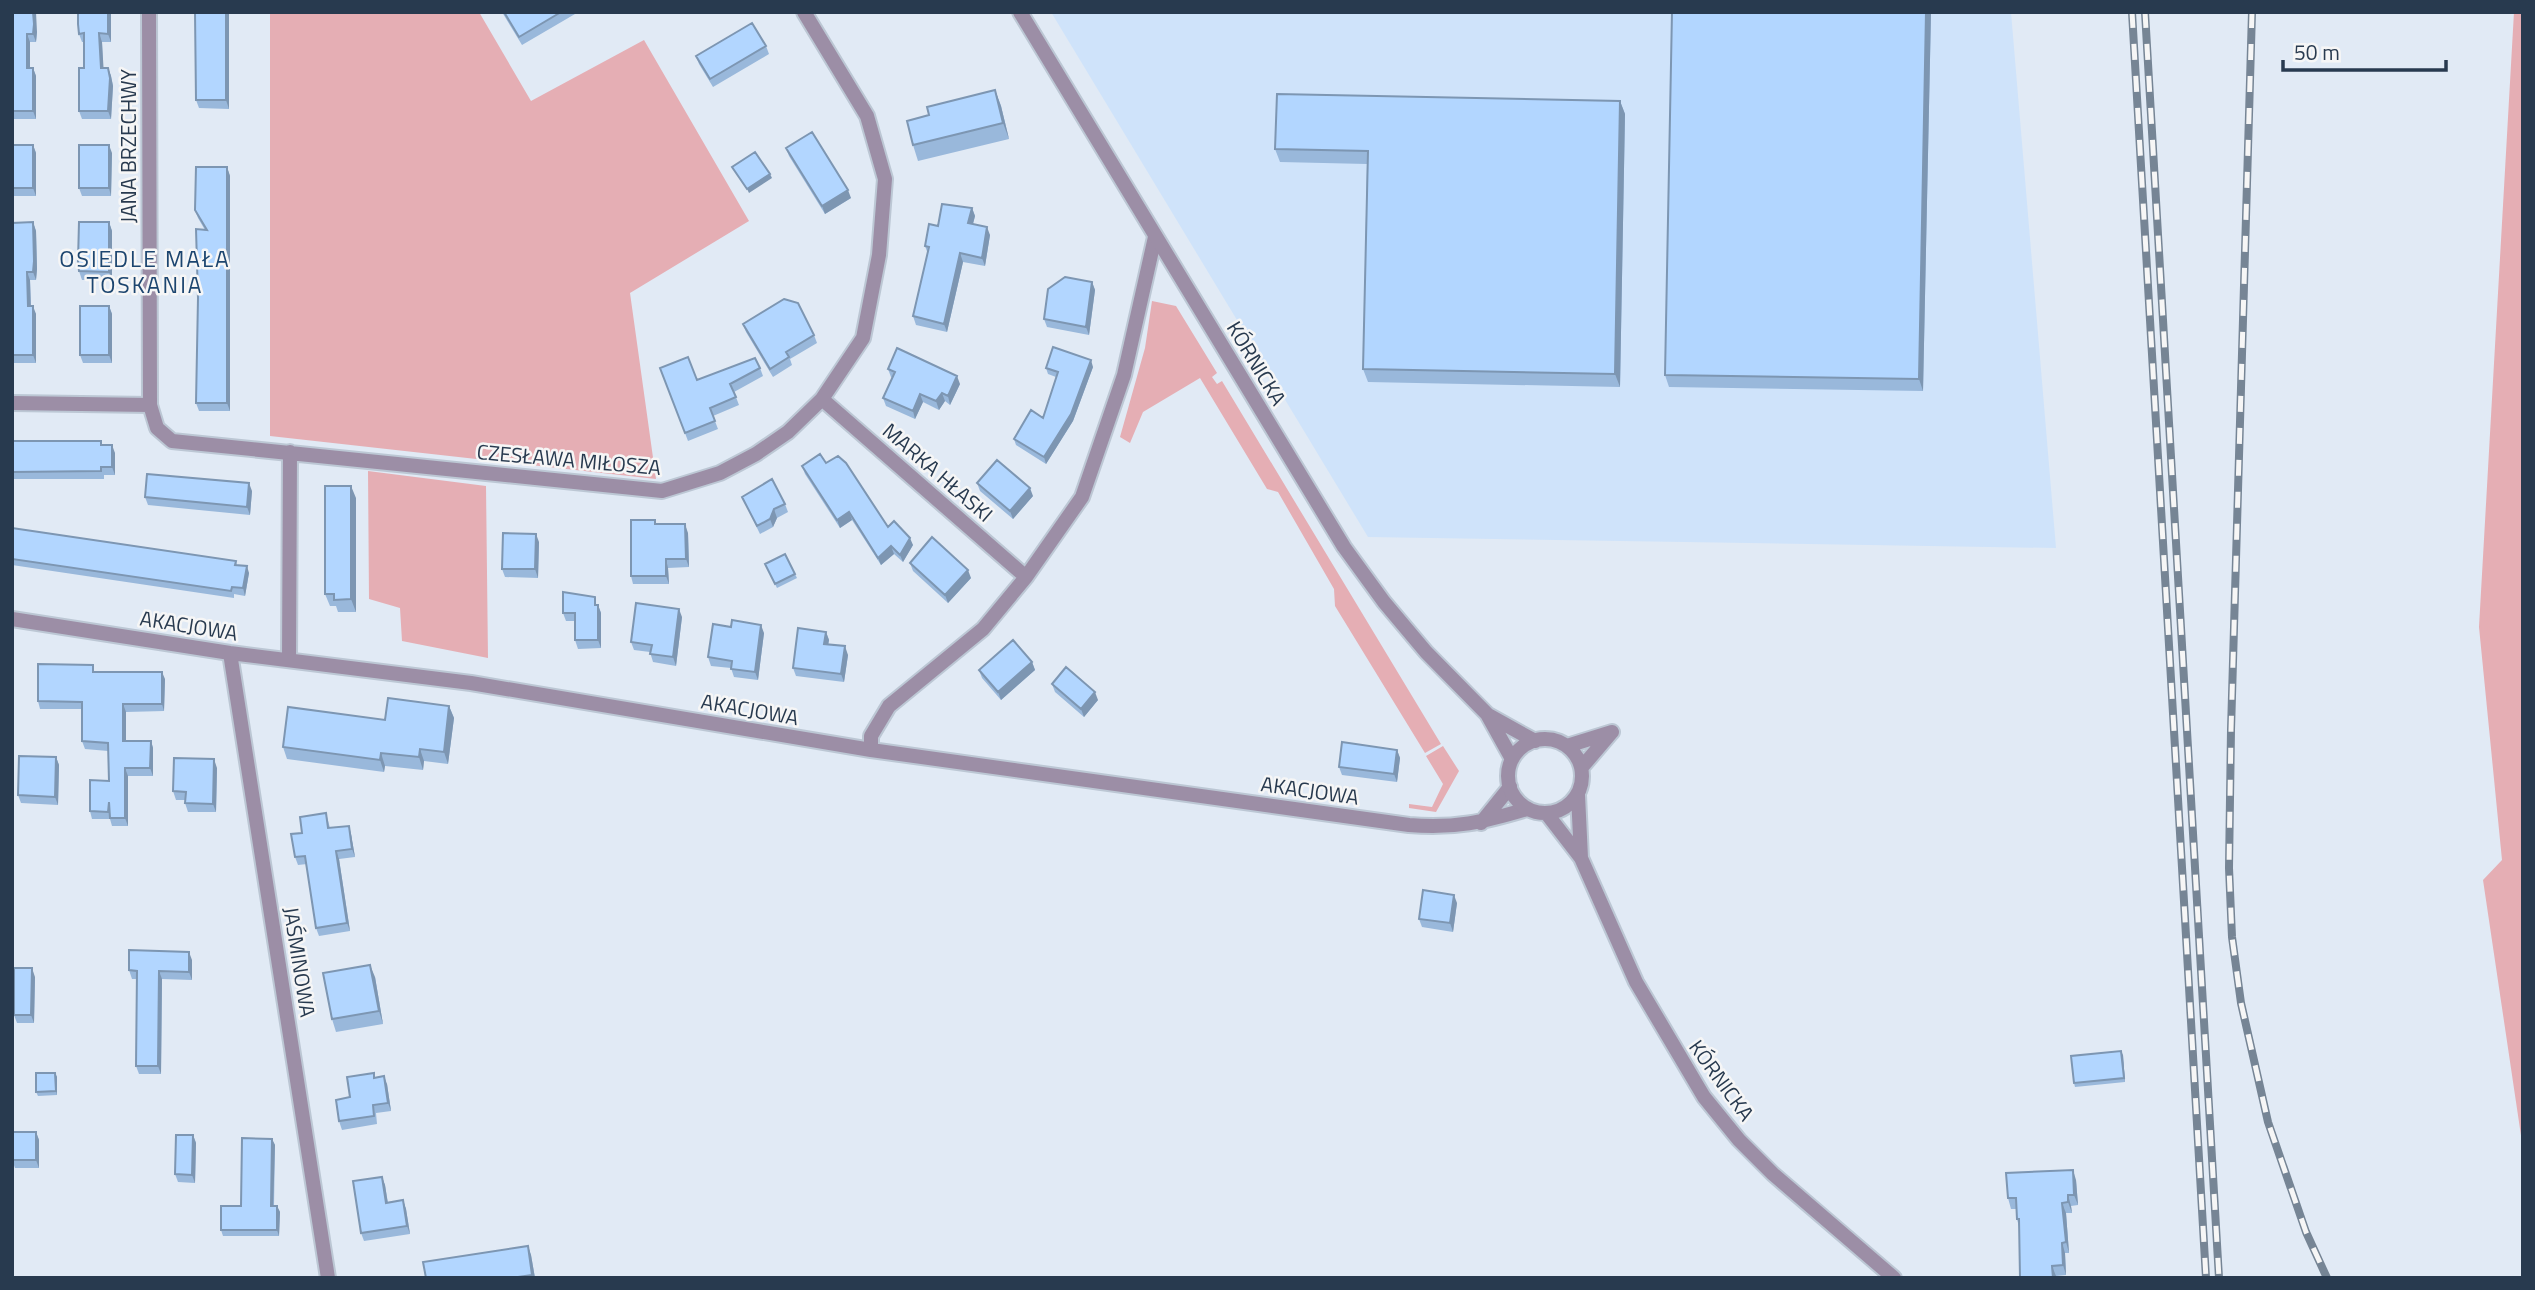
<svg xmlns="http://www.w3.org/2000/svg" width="2535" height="1290" font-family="'Titillium Web',sans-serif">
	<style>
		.built { fill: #cfe3fa }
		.green { fill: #e5aeb4 }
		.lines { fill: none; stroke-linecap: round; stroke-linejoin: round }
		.minor-casing { stroke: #bcc7d4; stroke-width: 18 }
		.tertiary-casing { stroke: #bcc7d4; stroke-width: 18 }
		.minor { stroke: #9c8ea6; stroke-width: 14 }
		.tertiary { stroke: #9c8ea6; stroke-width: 14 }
		.rail-casing { stroke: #768595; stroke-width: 8 }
		.rail { stroke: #f6f6f6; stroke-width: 5; stroke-dasharray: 16; stroke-linecap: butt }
		.wall { fill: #99b8db }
		.shaded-wall { fill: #7d96b2 }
		.building { fill: #b2d6ff; stroke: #7d96b2; stroke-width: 2 }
		.labels { text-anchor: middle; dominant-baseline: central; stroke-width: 5; stroke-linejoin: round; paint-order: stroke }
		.street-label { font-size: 21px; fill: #283a4f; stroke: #f6f6f6 }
		.neighbourhood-label { font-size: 23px; letter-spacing: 2px; fill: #1c456f; stroke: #f6f6f6 }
	</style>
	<rect width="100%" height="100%" fill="#e1eaf5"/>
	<path class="built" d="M 1051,12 L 2011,12 L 2056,548 L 1368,537 Z"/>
	<path class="green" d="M 270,12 L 479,12 L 531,101 L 644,40 L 749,221 L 630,293 L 656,479 L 270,436 Z
		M 2514,12 L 2523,12 L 2523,1149 L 2483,880 L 2502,860 L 2479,627 Z
		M 1152,301 L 1176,306 L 1217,373 L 1212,377 L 1217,384 L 1222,381 L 1441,744 L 1425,753 L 1335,606 L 1334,589 L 1278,492 L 1267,489 L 1200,378 L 1143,412 L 1130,443 L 1120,437 L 1145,348 Z
		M 368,471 L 486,486 L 488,658 L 402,641 L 400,608 L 369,599 Z
		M 1443,746 L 1459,771 L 1436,812 L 1409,808 L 1409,804 L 1432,807 L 1443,784 L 1426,756 Z"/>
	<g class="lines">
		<defs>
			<path id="minor" d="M 149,12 L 150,405
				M 822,399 L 1026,577
				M 12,403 L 150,405 L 157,428 L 172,441 L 662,491 L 720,473 L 756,454 L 788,432 L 822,399 L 863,338 L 879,255 L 885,179 L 867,116 L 804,12
				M 12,619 L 230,653 L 471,683 L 871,750 L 1409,825 C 1454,829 1484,822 1527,809
				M 230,653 L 328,1278
				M 289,660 L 290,452
				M 871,750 L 871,736 L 889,706 L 983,629 L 1026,577 L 1082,497 L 1124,375 L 1155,237
				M 1481,823 L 1510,787"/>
			<path id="tertiary" d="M 1020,12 L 1344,547 L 1384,602 L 1426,652 L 1487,714 L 1512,759
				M 1488,715 L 1535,741
				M1508 776a37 37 0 1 1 74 0a37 37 0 1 1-74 0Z
				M 1567,746 L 1612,732
				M 1582,767 L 1611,733
				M 1578,795 L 1581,858
				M 1547,814 L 1581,858 L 1636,982 L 1704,1097 L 1739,1140 L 1773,1174 L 1894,1278"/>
		</defs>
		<use href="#minor" class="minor-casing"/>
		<use href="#tertiary" class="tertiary-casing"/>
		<use href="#minor" class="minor"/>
		<use href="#tertiary" class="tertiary"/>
		<defs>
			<path id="rail" d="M 2132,12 L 2206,1278
				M 2145,12 L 2219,1278
				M 2252,12 L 2231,730 L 2229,868 L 2232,937 L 2241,1003 L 2268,1122 L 2306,1232 L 2327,1278"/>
		</defs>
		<use href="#rail" class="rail-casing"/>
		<use href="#rail" class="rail"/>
	</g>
	<path class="wall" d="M 12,12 L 37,32 L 36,42 L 30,42 L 30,68 L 33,68 L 36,76 L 36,119 L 12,119 Z
		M 78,12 L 111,12 L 111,42 L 102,42 L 103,68 L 108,68 L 111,76 L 113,86 L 111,119 L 82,119 L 79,111 L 84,68 L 84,42 L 82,42 L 79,34 Z
		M 195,12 L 229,12 L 229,109 L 199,108 L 196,100 Z
		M 502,12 L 575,12 L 575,14 L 522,45 Z
		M 1672,12 L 1931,12 L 1923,391 L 1669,387 L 1665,375 Z
		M 766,46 L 769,54 L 713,87 L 699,64 L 696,56 Z
		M 995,90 L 1001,106 L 1009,139 L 918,161 L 913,145 L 929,115 Z
		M 1620,101 L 1625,114 L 1620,387 L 1368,382 L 1363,369 L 1367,164 L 1280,162 L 1275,149 Z
		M 12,145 L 33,145 L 36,153 L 36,196 L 12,196 Z
		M 786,148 L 851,198 L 825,214 L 789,156 Z
		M 112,153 L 111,196 L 82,196 L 79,188 Z
		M 227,167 L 230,176 L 230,411 L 199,411 L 196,403 L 205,230 L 198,218 L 195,210 Z
		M 972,208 L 975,216 L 973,224 L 990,235 L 985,266 L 963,262 L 947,332 L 916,325 L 913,316 L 928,254 L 925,246 L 938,226 Z
		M 33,222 L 36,231 L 37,269 L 36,280 L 30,280 L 31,306 L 36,314 L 36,363 L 12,363 L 12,223 Z
		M 109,222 L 112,231 L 112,280 L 82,280 L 79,271 Z
		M 1092,282 L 1095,290 L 1089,335 L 1047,327 L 1044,319 Z
		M 109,306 L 112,314 L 112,363 L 83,363 L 80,355 Z
		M 743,324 L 814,335 L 817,343 L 790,359 L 792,365 L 773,377 L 746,332 Z
		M 1093,367 L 1073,421 L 1046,464 L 1016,445 L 1014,439 L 1043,418 L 1056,377 L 1048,374 L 1046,368 Z
		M 660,368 L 697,380 L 760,368 L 763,376 L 734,392 L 739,405 L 713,416 L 718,429 L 688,441 Z
		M 888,369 L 960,384 L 950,405 L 945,401 L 939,410 L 923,402 L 915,419 L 886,406 L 883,398 L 892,378 L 891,377 Z
		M 12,441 L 101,441 L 102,445 L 115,453 L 115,475 L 104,475 L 104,479 L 12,479 Z
		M 826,463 L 888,527 L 913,545 L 903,562 L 894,554 L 881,565 L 852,520 L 840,528 L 805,474 L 802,466 Z
		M 977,483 L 1033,496 L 1013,519 L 980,491 Z
		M 252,491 L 250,515 L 148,505 L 145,497 Z
		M 742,497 L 785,504 L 788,512 L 777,518 L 773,527 L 760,534 Z
		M 356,498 L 356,612 L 338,612 L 336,606 L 330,606 L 325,594 Z
		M 656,524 L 688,533 L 689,567 L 668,568 L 669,584 L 633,584 L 631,576 Z
		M 12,528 L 236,561 L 237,565 L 249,573 L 245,596 L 234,594 L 234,598 L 12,565 Z
		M 539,542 L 538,578 L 505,577 L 502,569 Z
		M 910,563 L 971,578 L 948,603 L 913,571 Z
		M 767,568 L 795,574 L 797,578 L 777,588 Z
		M 598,605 L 601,613 L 601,648 L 578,649 L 575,640 L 575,621 L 566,621 L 563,613 Z
		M 682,617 L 676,666 L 653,662 L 650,652 L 634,650 L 631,642 Z
		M 731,627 L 764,633 L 758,680 L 734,677 L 731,668 L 711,666 L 708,657 Z
		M 826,632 L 829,640 L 828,644 L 848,655 L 844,682 L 796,676 L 793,668 Z
		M 1032,662 L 1035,670 L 1001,700 L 982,678 L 979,670 Z
		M 96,672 L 165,679 L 164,711 L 126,712 L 126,741 L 151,741 L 153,748 L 153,776 L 128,776 L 128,826 L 112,826 L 110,819 L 92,819 L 90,811 L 109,781 L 108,751 L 85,749 L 82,741 L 82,709 L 40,709 L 38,701 Z
		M 1052,684 L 1098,700 L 1084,717 L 1055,692 Z
		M 449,706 L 454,718 L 448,764 L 424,761 L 423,770 L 385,766 L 384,772 L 287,759 L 283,747 L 385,720 Z
		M 1397,750 L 1400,758 L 1397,782 L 1342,775 L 1339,767 Z
		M 56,757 L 59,765 L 58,805 L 21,803 L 18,795 Z
		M 217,768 L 216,812 L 188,812 L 185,803 L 185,800 L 176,800 L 173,791 Z
		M 326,813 L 330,828 L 351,834 L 355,857 L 339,859 L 350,931 L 319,936 L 316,928 L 307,864 L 298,865 L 295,857 L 302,833 Z
		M 1457,903 L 1453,932 L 1422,927 L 1419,919 Z
		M 192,960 L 192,980 L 162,979 L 161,1074 L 139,1074 L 136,1066 L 137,979 L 132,979 L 129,970 Z
		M 35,977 L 34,1023 L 17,1023 L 14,1015 Z
		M 375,977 L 383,1024 L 336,1032 L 332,1019 Z
		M 2123,1055 L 2125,1082 L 2075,1087 L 2074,1083 Z
		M 55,1073 L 57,1077 L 57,1095 L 38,1096 L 36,1092 Z
		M 374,1073 L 375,1077 L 387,1084 L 391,1111 L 376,1113 L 377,1124 L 342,1130 L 339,1121 L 350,1097 Z
		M 36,1132 L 39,1140 L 39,1168 L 15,1168 L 12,1160 Z
		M 193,1135 L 196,1143 L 195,1183 L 178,1182 L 175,1174 Z
		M 272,1139 L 275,1145 L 274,1206 L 277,1206 L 280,1212 L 279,1236 L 223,1236 L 221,1230 L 241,1206 Z
		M 382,1177 L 385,1185 L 388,1203 L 403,1200 L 406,1209 L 410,1234 L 364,1241 L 361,1233 Z
		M 2076,1180 L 2078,1205 L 2071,1206 L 2072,1213 L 2066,1213 L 2069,1253 L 2065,1253 L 2066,1275 L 2056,1276 L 2056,1278 L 2020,1278 L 2019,1227 L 2017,1219 L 2016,1209 L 2011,1209 L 2008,1198 Z
		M 528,1246 L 531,1255 L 535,1278 L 426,1278 Z"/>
	<path class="shaded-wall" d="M 33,12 L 36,12 L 37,32 L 36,42 L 33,34 Z
		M 108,12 L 111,12 L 111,42 L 108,34 Z
		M 226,12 L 229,12 L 229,109 L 226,100 Z
		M 1926,12 L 1931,12 L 1923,391 L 1919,379 Z
		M 99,33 L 102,42 L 104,76 L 101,68 Z
		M 27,34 L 30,42 L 30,76 L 27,68 Z
		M 33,68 L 36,76 L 36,119 L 33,111 Z
		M 108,68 L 111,76 L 113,86 L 111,119 L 108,111 Z
		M 995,90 L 1001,106 L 1009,139 L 1003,123 Z
		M 1620,101 L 1625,114 L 1620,387 L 1615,374 Z
		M 33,145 L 36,153 L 36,196 L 33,188 Z
		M 109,145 L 112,153 L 111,196 L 109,188 Z
		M 227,167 L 230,176 L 230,411 L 227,403 Z
		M 770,174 L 772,178 L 749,193 L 747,189 Z
		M 848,190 L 851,198 L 825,214 L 822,206 Z
		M 972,208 L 975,216 L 971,231 L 968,223 Z
		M 33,222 L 36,231 L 37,269 L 36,280 L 33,272 Z
		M 109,222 L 112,231 L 112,280 L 109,272 Z
		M 987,227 L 990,235 L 985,266 L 982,258 Z
		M 960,253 L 963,262 L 947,332 L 944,324 Z
		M 27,272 L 30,280 L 31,314 L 28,306 Z
		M 1092,282 L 1095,290 L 1089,335 L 1086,327 Z
		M 33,306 L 36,314 L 36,363 L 33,355 Z
		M 109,306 L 112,314 L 112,363 L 109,355 Z
		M 1091,360 L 1093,367 L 1073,421 L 1046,464 L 1044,457 Z
		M 957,376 L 960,384 L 950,405 L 948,396 Z
		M 942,393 L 945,401 L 939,410 L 936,401 Z
		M 920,394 L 923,402 L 915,419 L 913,411 Z
		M 112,445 L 115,453 L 115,475 L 112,467 Z
		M 249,483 L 252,491 L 250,515 L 247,507 Z
		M 351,486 L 356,498 L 356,612 L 351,599 Z
		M 1030,488 L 1033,496 L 1013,519 L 1010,511 Z
		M 774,509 L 777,518 L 773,527 L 770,519 Z
		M 849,512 L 852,520 L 840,528 L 837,520 Z
		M 685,524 L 688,533 L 689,567 L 686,559 Z
		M 536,534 L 539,542 L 538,578 L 535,569 Z
		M 910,538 L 913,545 L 903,562 L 900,555 Z
		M 891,546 L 894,554 L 881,565 L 878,558 Z
		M 666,559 L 668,568 L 669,584 L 666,576 Z
		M 247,566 L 249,573 L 245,596 L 243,588 Z
		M 968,570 L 971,578 L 948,603 L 945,595 Z
		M 598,605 L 601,613 L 601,648 L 598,640 Z
		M 679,609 L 682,617 L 676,666 L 673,657 Z
		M 761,625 L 764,633 L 758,680 L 755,672 Z
		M 826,632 L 829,640 L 827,652 L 824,644 Z
		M 845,646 L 848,655 L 844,682 L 841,674 Z
		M 1032,662 L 1035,670 L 1001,700 L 998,692 Z
		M 162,672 L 165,679 L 164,711 L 162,704 Z
		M 1095,692 L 1098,700 L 1084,717 L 1081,709 Z
		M 123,704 L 126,712 L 126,748 L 123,741 Z
		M 449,706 L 454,718 L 448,764 L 444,752 Z
		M 151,741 L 153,748 L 153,776 L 150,768 Z
		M 420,749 L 424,761 L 423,770 L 419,757 Z
		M 1397,750 L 1400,758 L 1397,782 L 1394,774 Z
		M 381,753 L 385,766 L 384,772 L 380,760 Z
		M 56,757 L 59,765 L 58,805 L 55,797 Z
		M 214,759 L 217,768 L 216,812 L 213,804 Z
		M 125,768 L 128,776 L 128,826 L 125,818 Z
		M 349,826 L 351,834 L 355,857 L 352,849 Z
		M 336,851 L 339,859 L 350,931 L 347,923 Z
		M 1454,895 L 1457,903 L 1453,932 L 1450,923 Z
		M 189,952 L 192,960 L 192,980 L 189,972 Z
		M 370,965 L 375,977 L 383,1024 L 379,1011 Z
		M 32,968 L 35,977 L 34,1023 L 31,1015 Z
		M 159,971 L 162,979 L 161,1074 L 158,1066 Z
		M 2121,1051 L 2123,1055 L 2125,1082 L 2124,1078 Z
		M 55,1073 L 57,1077 L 57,1095 L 56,1091 Z
		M 384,1076 L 387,1084 L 391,1111 L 388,1103 Z
		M 36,1132 L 39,1140 L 39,1168 L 36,1160 Z
		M 193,1135 L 196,1143 L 195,1183 L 192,1175 Z
		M 272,1139 L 275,1145 L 273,1212 L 271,1206 Z
		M 2073,1170 L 2076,1180 L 2078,1205 L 2074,1195 Z
		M 382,1177 L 385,1185 L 389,1211 L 386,1203 Z
		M 2068,1195 L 2071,1206 L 2072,1213 L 2068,1202 Z
		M 403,1200 L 406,1209 L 410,1234 L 407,1226 Z
		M 2062,1203 L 2066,1213 L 2069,1253 L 2066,1242 Z
		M 277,1206 L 280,1212 L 279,1236 L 277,1230 Z
		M 2062,1243 L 2065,1253 L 2066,1275 L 2063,1265 Z
		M 528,1246 L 531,1255 L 535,1278 L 533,1278 L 532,1275 Z
		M 2052,1266 L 2056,1276 L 2056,1278 L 2053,1278 Z"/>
	<path class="building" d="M 12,12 L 33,12 L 34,24 L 33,34 L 27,34 L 27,68 L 33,68 L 33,111 L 12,111 Z
		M 78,12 L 108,12 L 108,34 L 99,33 L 101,68 L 108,68 L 110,78 L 108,111 L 79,111 L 79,68 L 84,68 L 84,33 L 79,34 L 78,24 Z
		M 195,12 L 226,12 L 226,100 L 196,100 Z
		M 504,12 L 561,12 L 519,37 Z
		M 1672,12 L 1926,12 L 1919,379 L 1665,375 Z
		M 752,23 L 766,46 L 710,79 L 696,56 Z
		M 995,90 L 1003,123 L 913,145 L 907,121 L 929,115 L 927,107 Z
		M 1277,94 L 1620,101 L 1615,374 L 1363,369 L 1368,151 L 1275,149 Z
		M 812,132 L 848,190 L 822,206 L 786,148 Z
		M 12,145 L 33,145 L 33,188 L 12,188 Z
		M 79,145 L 109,145 L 109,188 L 79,188 Z
		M 755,152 L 770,174 L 747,189 L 732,167 Z
		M 196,167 L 227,167 L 227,403 L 196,403 L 198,298 L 196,229 L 207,230 L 195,210 Z
		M 942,204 L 972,208 L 968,223 L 987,227 L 982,258 L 960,253 L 944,324 L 913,316 L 929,247 L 925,246 L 929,224 L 938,226 Z
		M 33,222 L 34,261 L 33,272 L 27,272 L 28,306 L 33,306 L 33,355 L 12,355 L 12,223 Z
		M 79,222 L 109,222 L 109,272 L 79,271 L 78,261 Z
		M 1065,277 L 1092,282 L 1086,327 L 1044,319 L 1048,289 Z
		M 784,299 L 798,303 L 814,335 L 786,352 L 789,357 L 770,369 L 743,324 Z
		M 80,306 L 109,306 L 109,355 L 80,355 Z
		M 1053,347 L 1091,360 L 1071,414 L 1044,457 L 1014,439 L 1031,410 L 1043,418 L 1058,372 L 1046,368 Z
		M 897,348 L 957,376 L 948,396 L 942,393 L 936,401 L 920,394 L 913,411 L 883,398 L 895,372 L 888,369 Z
		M 688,357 L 697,380 L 755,358 L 760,368 L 730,384 L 736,397 L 710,408 L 715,421 L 685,433 L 660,368 Z
		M 12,441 L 101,441 L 101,445 L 112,445 L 112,467 L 101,467 L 101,471 L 12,472 Z
		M 820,454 L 826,463 L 838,456 L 846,463 L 888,527 L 894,521 L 910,538 L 900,555 L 891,546 L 878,558 L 849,512 L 837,520 L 802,466 Z
		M 997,460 L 1030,488 L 1010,511 L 977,483 Z
		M 147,474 L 249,483 L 247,507 L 145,497 Z
		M 772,479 L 785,504 L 774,509 L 770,519 L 757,526 L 742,497 Z
		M 325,486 L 351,486 L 351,599 L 334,600 L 334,594 L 325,594 Z
		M 631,520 L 655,520 L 655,524 L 685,524 L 686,559 L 666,559 L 666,576 L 631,576 Z
		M 12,528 L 236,561 L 235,565 L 247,566 L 243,588 L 232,587 L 231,591 L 12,559 Z
		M 503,533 L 536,534 L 535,569 L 502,569 Z
		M 932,537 L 968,570 L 945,595 L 910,563 Z
		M 785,554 L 795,574 L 775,584 L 765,564 Z
		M 563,592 L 595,597 L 595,605 L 598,605 L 598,640 L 575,640 L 575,613 L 563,613 Z
		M 636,603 L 679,609 L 673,657 L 650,654 L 652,645 L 631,642 Z
		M 732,620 L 761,625 L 755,672 L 731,669 L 732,661 L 708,657 L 713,624 L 731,627 Z
		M 798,628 L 826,632 L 824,644 L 845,646 L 841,674 L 793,668 Z
		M 1013,640 L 1032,662 L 998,692 L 979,670 Z
		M 38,664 L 93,665 L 93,672 L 162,672 L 162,704 L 123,704 L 123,741 L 151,741 L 150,768 L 125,768 L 125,818 L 110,818 L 109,802 L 108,812 L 90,811 L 90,780 L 109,781 L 108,743 L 82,741 L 82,702 L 38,701 Z
		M 1066,667 L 1095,692 L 1081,709 L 1052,684 Z
		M 388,698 L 449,706 L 444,752 L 420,749 L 419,757 L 381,753 L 380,760 L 283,747 L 288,707 L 385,720 Z
		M 1342,742 L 1397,750 L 1394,774 L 1339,767 Z
		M 19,756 L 56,757 L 55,797 L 18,795 Z
		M 174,758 L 214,759 L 213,804 L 185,803 L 186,792 L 173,791 Z
		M 326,813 L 328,828 L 349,826 L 352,849 L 336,851 L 347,923 L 316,928 L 305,856 L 295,857 L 291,834 L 302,833 L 300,817 Z
		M 1423,890 L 1454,895 L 1450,923 L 1419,919 Z
		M 129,950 L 189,952 L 189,972 L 159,971 L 158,1066 L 136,1066 L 137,971 L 129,970 Z
		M 370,965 L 379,1011 L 332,1019 L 323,973 Z
		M 14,968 L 32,968 L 31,1015 L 14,1015 Z
		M 2121,1051 L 2124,1078 L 2074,1083 L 2071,1056 Z
		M 36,1073 L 55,1073 L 56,1091 L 36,1092 Z
		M 374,1073 L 374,1078 L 384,1076 L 388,1103 L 373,1105 L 374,1116 L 339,1121 L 336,1100 L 350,1097 L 347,1077 Z
		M 13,1132 L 36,1132 L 36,1160 L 12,1160 Z
		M 176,1135 L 193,1135 L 192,1175 L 175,1174 Z
		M 242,1138 L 272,1139 L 271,1206 L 277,1206 L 277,1230 L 221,1230 L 221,1206 L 241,1206 Z
		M 2073,1170 L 2074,1195 L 2068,1195 L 2068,1202 L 2062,1203 L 2066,1242 L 2062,1243 L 2063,1265 L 2052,1266 L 2053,1278 L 2020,1278 L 2019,1219 L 2017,1219 L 2016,1198 L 2008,1198 L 2006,1173 Z
		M 382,1177 L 386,1203 L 403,1200 L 407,1226 L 361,1233 L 353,1181 Z
		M 528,1246 L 532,1275 L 511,1278 L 426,1278 L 423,1262 Z"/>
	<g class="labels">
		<g class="street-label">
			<text transform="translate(128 146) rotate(-90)">JANA BRZECHWY</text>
			<text transform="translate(1257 363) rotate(59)">KÓRNICKA</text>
			<text transform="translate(569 459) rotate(5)">CZESŁAWA MIŁOSZA</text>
			<text transform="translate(938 472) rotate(41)">MARKA HŁASKI</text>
			<text transform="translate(189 625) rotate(9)">AKACJOWA</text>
			<text transform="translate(750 709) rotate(10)">AKACJOWA</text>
			<text transform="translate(1310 790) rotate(8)">AKACJOWA</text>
			<text transform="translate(300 962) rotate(81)">JAŚMINOWA</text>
			<text transform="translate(1722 1080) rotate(54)">KÓRNICKA</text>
		</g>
		<g class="neighbourhood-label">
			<text x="145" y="258">OSIEDLE MAŁA<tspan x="145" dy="26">TOSKANIA</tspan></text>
		</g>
	</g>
	<rect width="2535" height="1290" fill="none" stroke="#283a4f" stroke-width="28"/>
	<path d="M2283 60v10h163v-10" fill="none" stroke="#283a4f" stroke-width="3.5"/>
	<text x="2294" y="60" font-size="21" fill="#283a4f" stroke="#f6f6f6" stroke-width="5" paint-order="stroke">50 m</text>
</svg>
